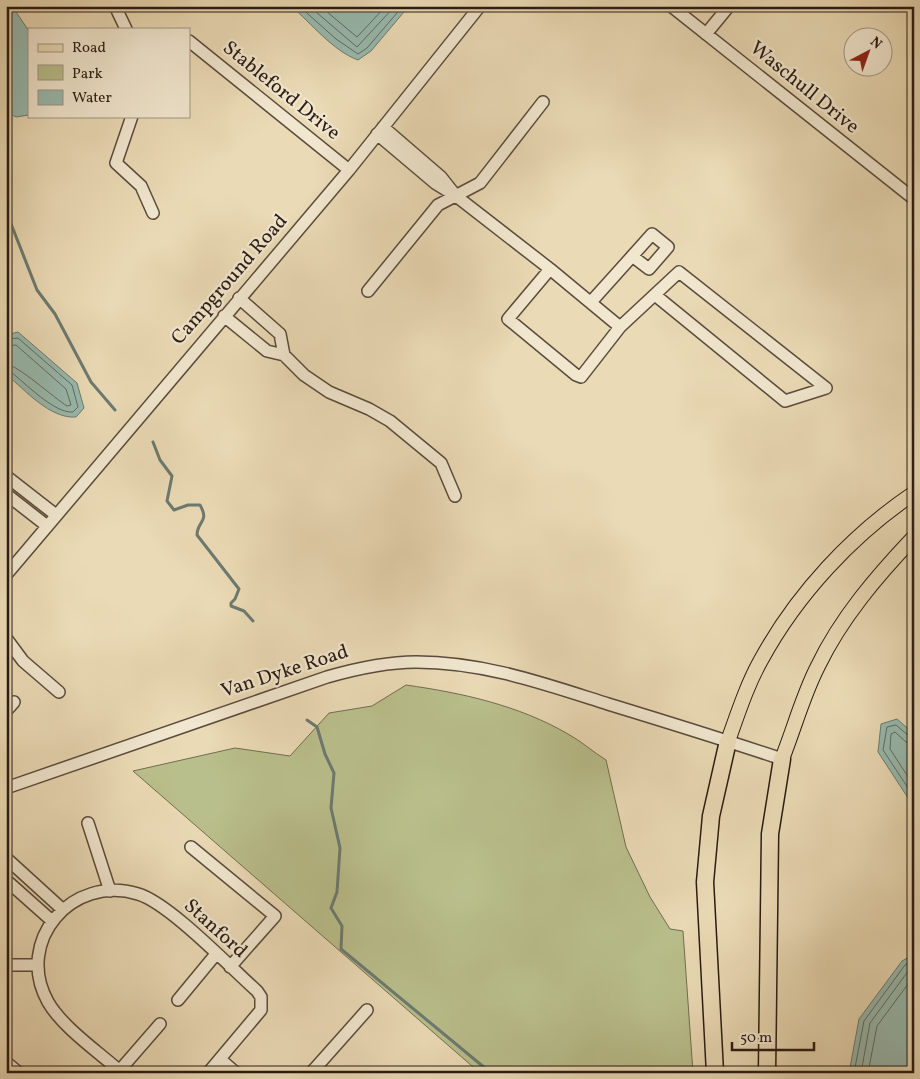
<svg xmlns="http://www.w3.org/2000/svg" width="920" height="1079" font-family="Vollkorn,serif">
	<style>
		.green { fill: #b9bf8c; stroke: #726d50 }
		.water { fill: #98baaf; stroke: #6c7a71 }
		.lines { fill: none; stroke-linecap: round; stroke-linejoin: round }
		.shore { stroke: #616a61; stroke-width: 1 }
		.stream { stroke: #6c7a71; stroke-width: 3 }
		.minor-casing { stroke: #5a4b3c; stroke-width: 14 }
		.major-casing { stroke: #2a1b13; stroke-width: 16 }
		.highway-casing { stroke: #2a1b13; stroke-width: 19 }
		.minor { stroke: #f1e7cf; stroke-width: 11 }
		.major { stroke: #eadab5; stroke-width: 14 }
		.highway { stroke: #eadab5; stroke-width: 16 }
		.labels { text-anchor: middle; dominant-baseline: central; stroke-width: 4.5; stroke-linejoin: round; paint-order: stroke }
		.street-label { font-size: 20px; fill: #2a1b13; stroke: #f1e7cf }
	</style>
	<rect width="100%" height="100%" fill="#eadab5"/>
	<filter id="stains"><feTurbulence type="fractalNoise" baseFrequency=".004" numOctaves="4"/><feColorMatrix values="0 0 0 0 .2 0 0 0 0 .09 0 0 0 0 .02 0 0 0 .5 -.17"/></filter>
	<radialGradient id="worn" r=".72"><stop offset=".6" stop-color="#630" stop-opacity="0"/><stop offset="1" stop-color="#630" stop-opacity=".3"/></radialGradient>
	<path class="green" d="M 406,685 C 462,693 518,705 568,734 C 581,741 593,752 606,760 L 626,847 L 650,897 L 670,929 L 683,931 L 693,1073 L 480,1073 L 133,771 L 235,748 L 290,756 L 329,713 L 372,706 Z"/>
	<path class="water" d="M 6,6 L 12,6 L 29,31 L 29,115 L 16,117 L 6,112 Z
		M 291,6 L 409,6 L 371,51 L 358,60 C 333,51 311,23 291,6 Z
		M 18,332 L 77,383 L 84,408 L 76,417 C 50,419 25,390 6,374 L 6,335 Z
		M 897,719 L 914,734 L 914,807 L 878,752 L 881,724 Z
		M 914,954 L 914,1073 L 849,1073 L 859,1019 L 902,961 Z"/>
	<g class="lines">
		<path class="shore" d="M 299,6 L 336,39 L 358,54 L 367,48 L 403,6
			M 309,6 L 357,47 L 395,6
			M 320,6 L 357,37 L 386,6
			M 6,339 L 18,338 L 72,385 L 78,407 L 73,412 C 55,414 25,383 11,372 L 6,371
			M 6,346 L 16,345 L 66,389 L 71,405 L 67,406 C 54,398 18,365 6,364
			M 914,737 L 909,736 L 896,725 L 887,727 L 883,750 L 914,797
			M 914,743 L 906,742 L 895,732 L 891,734 L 890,749 L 914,786
			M 854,1073 L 864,1021 L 905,965 L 914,960
			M 861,1073 L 870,1023 L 909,970 L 914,967
			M 868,1073 L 877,1026 L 914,976"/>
		<path class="stream" d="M 6,211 L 37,290 L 55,314 L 91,382 L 115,410
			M 153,442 L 160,460 L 172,476 L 167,501 L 174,510 L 188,505 L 200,505 C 210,522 197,521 197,535 L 239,589 L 235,599 L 231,603 L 231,606 L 244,611 L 253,621
			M 307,720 L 317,727 L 325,754 L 334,773 L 331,808 L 340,848 L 337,892 L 331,908 L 342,926 L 341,949 L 491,1073"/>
		<defs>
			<path id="minor" d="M 115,6 L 126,29
				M 671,6 L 914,199
				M 706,34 L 729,6
				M 189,41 L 349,170
				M 132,116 L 116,163 L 141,186 L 153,213
				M 377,134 L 435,183 L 456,196 L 441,177 L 383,127
				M 456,196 L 550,269 L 620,327
				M 550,269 L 508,319 L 576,375 L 581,377 L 620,327 L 679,272 L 826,388
				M 368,291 L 438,205 L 480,183 L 543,102
				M 655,295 L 785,401 L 826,388
				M 239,298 L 280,334 L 284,355
				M 591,302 L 652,234 L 668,247 L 649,269 L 632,256
				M 224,316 L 267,351 L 284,355 L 304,375 L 329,392 L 369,409 L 390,421 L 441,463 L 455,496
				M 6,476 L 56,515
				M 6,494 L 47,526
				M 6,575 L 349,170 L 480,6
				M 6,638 L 23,661 L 59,692
				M 6,711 L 14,702
				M 6,788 L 327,677 C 355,669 386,662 416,662 C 484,662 545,684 608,704 C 667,722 725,740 782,759
				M 88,823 L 110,891
				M 191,847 L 275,916 L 230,967
				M 6,858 L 62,909
				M 6,880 L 51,920
				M 6,965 L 38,965
				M 178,1000 L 216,954
				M 220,1059 L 236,1073
				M 6,1062 L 19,1073
				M 120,1070 L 160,1024
				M 122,1073 C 100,1053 63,1028 48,1002 C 14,941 72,874 138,894 C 169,903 230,967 257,991 L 261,997 L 261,1010 L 208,1073
				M 311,1073 L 367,1010"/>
			<path id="major" d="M 728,741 C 738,713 747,685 761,660 C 797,594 852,535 914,493
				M 782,759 C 794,729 803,695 818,666 C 841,618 877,576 914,537"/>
			<path id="highway" d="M 715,1073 L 705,882 L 711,816 L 728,741
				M 767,1073 L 770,834 L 782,759"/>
		</defs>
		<use href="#minor" class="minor-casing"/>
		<use href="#major" class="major-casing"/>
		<use href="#highway" class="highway-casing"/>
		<use href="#minor" class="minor"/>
		<use href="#major" class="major"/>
		<use href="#highway" class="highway"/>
	</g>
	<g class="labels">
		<g class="street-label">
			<text transform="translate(804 88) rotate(39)">Waschull Drive</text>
			<text transform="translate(281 91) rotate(39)">Stableford Drive</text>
			<text transform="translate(230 280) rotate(-49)">Campground Road</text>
			<text transform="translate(285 672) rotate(-18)">Van Dyke Road</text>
			<text transform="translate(215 929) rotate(42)">Stanford</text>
		</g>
	</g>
	<rect width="920" height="1079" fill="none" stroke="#eadab5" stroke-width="25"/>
	<rect x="8" y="8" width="905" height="1064" fill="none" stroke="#2a1b13" stroke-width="2.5"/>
	<rect x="12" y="12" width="895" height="1054" fill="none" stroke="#2a1b13"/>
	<rect x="28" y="28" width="162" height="90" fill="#f1e7cf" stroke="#a19584"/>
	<rect x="38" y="44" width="25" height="8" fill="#eadab5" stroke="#a19584"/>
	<text x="72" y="52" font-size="15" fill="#2a1b13">Road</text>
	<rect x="38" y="65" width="25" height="15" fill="#b9bf8c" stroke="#a19584"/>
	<text x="72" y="78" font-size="15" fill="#2a1b13">Park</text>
	<rect x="38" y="90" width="25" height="15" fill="#98baaf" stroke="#a19584"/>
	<text x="72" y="102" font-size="15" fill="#2a1b13">Water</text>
	<g transform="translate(868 52) rotate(41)"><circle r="24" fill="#f1e7cf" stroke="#a19584"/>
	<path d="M0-4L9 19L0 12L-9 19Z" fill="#8f2418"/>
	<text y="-8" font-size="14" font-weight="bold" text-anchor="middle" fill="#2a1b13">N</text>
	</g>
	<path d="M732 1042v8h82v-8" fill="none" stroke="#2a1b13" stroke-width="2.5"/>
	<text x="740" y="1042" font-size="15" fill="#2a1b13" stroke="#f1e7cf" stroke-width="4" paint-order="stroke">50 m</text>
	<rect width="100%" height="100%" filter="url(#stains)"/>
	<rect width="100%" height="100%" fill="url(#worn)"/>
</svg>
